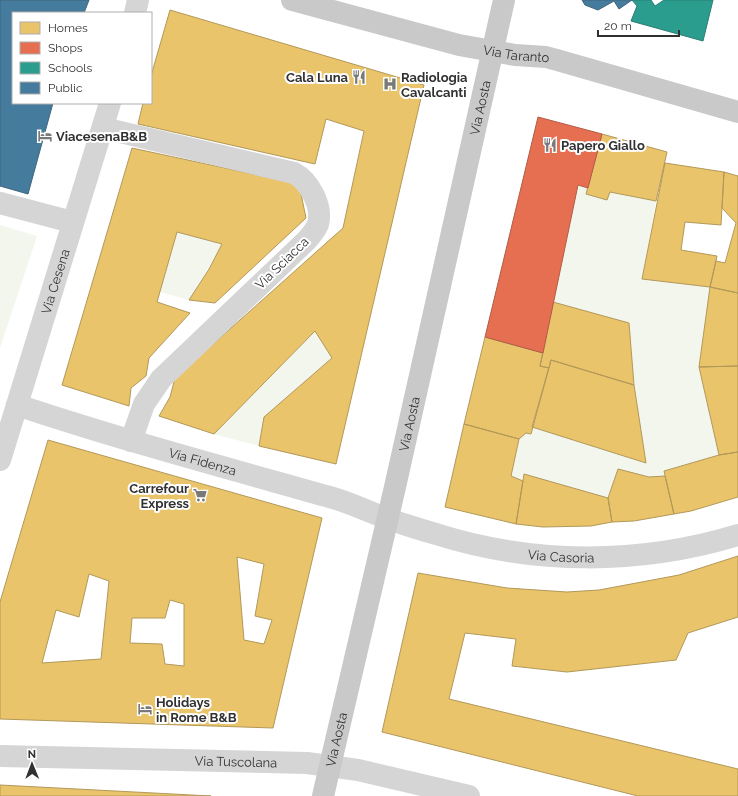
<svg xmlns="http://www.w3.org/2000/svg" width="738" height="796" font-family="Raleway,sans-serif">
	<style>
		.green { fill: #f2f6ed }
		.homes { fill: #e9c46a; stroke: #b29859; fill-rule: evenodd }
		.shops { fill: #e76f51; stroke: #b05c47 }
		.schools { fill: #2a9d8f; stroke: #2c7d73 }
		.public { fill: #457b9d; stroke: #3f657d }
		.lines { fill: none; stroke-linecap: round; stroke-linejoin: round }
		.minor { stroke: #d5d5d5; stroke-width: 22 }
		.major { stroke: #c9c9c9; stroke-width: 22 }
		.labels { text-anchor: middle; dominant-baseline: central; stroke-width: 4; stroke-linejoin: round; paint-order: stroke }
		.street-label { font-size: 13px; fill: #313131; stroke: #fff }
		.poi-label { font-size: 13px; font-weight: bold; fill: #313131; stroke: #fff; text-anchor: start }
	</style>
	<rect width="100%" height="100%" fill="#fff"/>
	<path class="green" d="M 578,185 L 588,188 L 586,194 L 607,200 L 610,192 L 656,201 L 642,279 L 710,287 L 699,367 L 719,455 L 664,471 L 665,476 L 649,477 L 618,469 L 608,498 L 523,481 L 511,476 L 519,439 L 526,433 L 531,434 L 532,427 L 645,463 L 634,385 L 629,323 L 553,302 Z
		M 0,225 L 37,236 L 0,348 Z
		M 177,232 L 222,244 L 189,300 L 160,292 Z
		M 315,331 L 332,358 L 264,417 L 259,446 L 214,434 Z"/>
	<path class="homes" d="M 170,10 L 424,85 L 336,464 L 259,446 L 264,417 L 332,358 L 315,331 L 214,434 L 159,416 L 170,397 L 175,378 L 343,228 L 364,131 L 326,119 L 315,164 L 138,124 L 143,103 L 151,103 L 151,76 Z
		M 602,134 L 667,152 L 656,201 L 610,192 L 607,200 L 586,194 Z
		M 132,148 L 299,184 L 306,218 L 215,303 L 189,300 L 209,269 L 222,244 L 177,232 L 157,302 L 190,313 L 149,358 L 146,376 L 131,388 L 129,406 L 62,385 Z
		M 665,163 L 724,172 L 721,225 L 685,222 L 681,250 L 717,256 L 710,287 L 642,279 Z
		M 724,172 L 738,176 L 738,293 L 710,287 L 716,261 L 725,263 L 736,223 L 722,208 Z
		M 710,287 L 738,293 L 738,366 L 699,367 Z
		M 553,302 L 629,323 L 634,385 L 551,360 L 549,368 L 540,366 Z
		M 485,337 L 543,353 L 540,366 L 549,368 L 531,434 L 526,433 L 519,439 L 464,424 Z
		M 551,360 L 634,385 L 646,463 L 532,427 Z
		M 738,366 L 738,452 L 719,455 L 699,367 Z
		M 464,424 L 519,439 L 511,476 L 523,481 L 516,524 L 445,507 Z
		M 48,440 L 322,518 L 273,728 L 0,719 L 0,602 ZM 237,557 L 264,564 L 255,616 L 272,620 L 264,644 L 244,640 ZM 89,574 L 109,581 L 101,659 L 42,663 L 56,610 L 79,617 ZM 170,600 L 184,604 L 184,666 L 165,664 L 162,644 L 130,643 L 132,618 L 165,618 Z
		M 738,452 L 738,497 L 691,511 L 674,514 L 664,471 L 719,455 Z
		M 618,469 L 649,477 L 665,476 L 674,514 L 634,521 L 612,522 L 608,498 Z
		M 524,474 L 608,498 L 612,522 L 591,526 L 543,527 L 516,524 Z
		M 738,556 L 738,617 L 688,633 L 676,660 L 567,672 L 512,666 L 516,639 L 465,633 L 449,699 L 738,769 L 738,796 L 638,796 L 382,732 L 418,573 L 507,588 L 567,592 L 599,590 L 679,575 Z
		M 0,785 L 211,796 L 0,796 Z"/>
	<path class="shops" d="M 538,117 L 602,134 L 588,188 L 578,185 L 543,353 L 485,337 Z"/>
	<path class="schools" d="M 632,0 L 651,0 L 655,6 L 664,0 L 713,0 L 703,41 L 631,21 L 637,6 Z"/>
	<path class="public" d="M 0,0 L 89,0 L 84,13 L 13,13 L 13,103 L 53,103 L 28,194 L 0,186 Z
		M 582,0 L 632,0 L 619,9 L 614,1 L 598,10 L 585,5 Z"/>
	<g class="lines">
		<g class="minor">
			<path d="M 135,13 L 138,0"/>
			<path d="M 103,128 L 294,173 C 309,181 323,206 318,224 C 316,230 311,235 307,240 L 161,379 L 144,404 L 131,441"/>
			<path d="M 0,203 L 72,222"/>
			<path id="s1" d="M 17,405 C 119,439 223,467 326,496 C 347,501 366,511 386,518 C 402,524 419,529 436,534 C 534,565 639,565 738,535"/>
			<path id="s2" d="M 0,460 L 110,103"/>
			<path id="s3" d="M 0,756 L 307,763 L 358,770 L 469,796"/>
		</g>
		<g class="major">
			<path id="s4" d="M 292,0 L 459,45 L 515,55 L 546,57 L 557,60 L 738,112"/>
			<path id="s5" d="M 323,796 L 395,487 L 504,0"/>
		</g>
	</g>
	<defs>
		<symbol id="restaurant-bare" viewBox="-9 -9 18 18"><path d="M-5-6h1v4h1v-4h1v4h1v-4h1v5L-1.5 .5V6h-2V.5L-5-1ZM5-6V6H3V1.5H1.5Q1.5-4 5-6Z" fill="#797979" stroke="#fff" stroke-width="2.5" paint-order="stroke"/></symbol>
		<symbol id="hospital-bare" viewBox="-9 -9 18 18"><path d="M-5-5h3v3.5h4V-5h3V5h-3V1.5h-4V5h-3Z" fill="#797979" stroke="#fff" stroke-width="2.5" paint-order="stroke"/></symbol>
		<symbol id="hotel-bare" viewBox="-9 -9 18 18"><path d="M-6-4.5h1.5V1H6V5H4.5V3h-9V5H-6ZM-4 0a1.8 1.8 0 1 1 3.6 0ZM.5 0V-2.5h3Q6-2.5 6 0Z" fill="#797979" stroke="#fff" stroke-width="2.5" paint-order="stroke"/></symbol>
		<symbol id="supermarket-bare" viewBox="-9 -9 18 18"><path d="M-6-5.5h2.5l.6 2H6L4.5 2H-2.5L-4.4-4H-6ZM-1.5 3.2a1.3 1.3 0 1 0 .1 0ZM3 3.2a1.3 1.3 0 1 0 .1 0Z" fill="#797979" stroke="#fff" stroke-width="2.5" paint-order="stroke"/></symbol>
	</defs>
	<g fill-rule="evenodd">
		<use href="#restaurant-bare" x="349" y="67" width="20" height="20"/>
		<use href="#hospital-bare" x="380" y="74" width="20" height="20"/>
		<use href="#hotel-bare" x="35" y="126" width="20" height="20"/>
		<use href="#restaurant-bare" x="540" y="135" width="20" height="20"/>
		<use href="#supermarket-bare" x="190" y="485" width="20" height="20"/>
		<use href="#hotel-bare" x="135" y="699" width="20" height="20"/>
	</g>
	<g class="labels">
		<g class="street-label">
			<text stroke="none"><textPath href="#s4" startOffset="231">Via Taranto</textPath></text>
			<text stroke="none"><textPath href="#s5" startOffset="706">Via Aosta</textPath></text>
			<text transform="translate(282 263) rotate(-44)">Via Sciacca</text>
			<text stroke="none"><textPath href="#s2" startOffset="187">Via Cesena</textPath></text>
			<text stroke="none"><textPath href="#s5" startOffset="382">Via Aosta</textPath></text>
			<text stroke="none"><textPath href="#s1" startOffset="194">Via Fidenza</textPath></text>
			<text stroke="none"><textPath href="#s1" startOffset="566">Via Casoria</textPath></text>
			<text stroke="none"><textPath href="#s5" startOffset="58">Via Aosta</textPath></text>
			<text stroke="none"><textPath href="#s3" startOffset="236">Via Tuscolana</textPath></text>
		</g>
		<g class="poi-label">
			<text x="348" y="77" text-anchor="end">Cala Luna</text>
			<text x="401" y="77">Radiologia<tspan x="401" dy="15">Cavalcanti</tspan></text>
			<text x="56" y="136">ViacesenaB&amp;B</text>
			<text x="561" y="145">Papero Giallo</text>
			<text x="189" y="488" text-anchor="end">Carrefour<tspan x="189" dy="15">Express</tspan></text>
			<text x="156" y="702">Holidays<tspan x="156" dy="15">in Rome B&amp;B</tspan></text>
		</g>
	</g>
	<rect x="12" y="12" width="140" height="92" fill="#ffffff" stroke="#adadad"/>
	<rect x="20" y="22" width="20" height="12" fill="#e9c46a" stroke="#adadad"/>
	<text x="48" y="32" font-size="12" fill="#313131">Homes</text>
	<rect x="20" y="42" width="20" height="12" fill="#e76f51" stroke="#adadad"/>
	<text x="48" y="52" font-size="12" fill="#313131">Shops</text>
	<rect x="20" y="62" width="20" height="12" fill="#2a9d8f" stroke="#adadad"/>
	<text x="48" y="72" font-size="12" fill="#313131">Schools</text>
	<rect x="20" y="82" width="20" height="12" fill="#457b9d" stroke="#adadad"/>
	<text x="48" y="92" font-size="12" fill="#313131">Public</text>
	<g transform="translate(32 764) rotate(359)" stroke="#ffffff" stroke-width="3" paint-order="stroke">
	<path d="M0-3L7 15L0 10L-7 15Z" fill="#313131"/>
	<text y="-6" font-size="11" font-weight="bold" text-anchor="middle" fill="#313131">N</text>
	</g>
	<path d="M598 30v6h81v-6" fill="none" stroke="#313131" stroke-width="2"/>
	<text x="604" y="30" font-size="12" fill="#313131" stroke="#ffffff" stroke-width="3" paint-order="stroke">20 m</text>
</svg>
